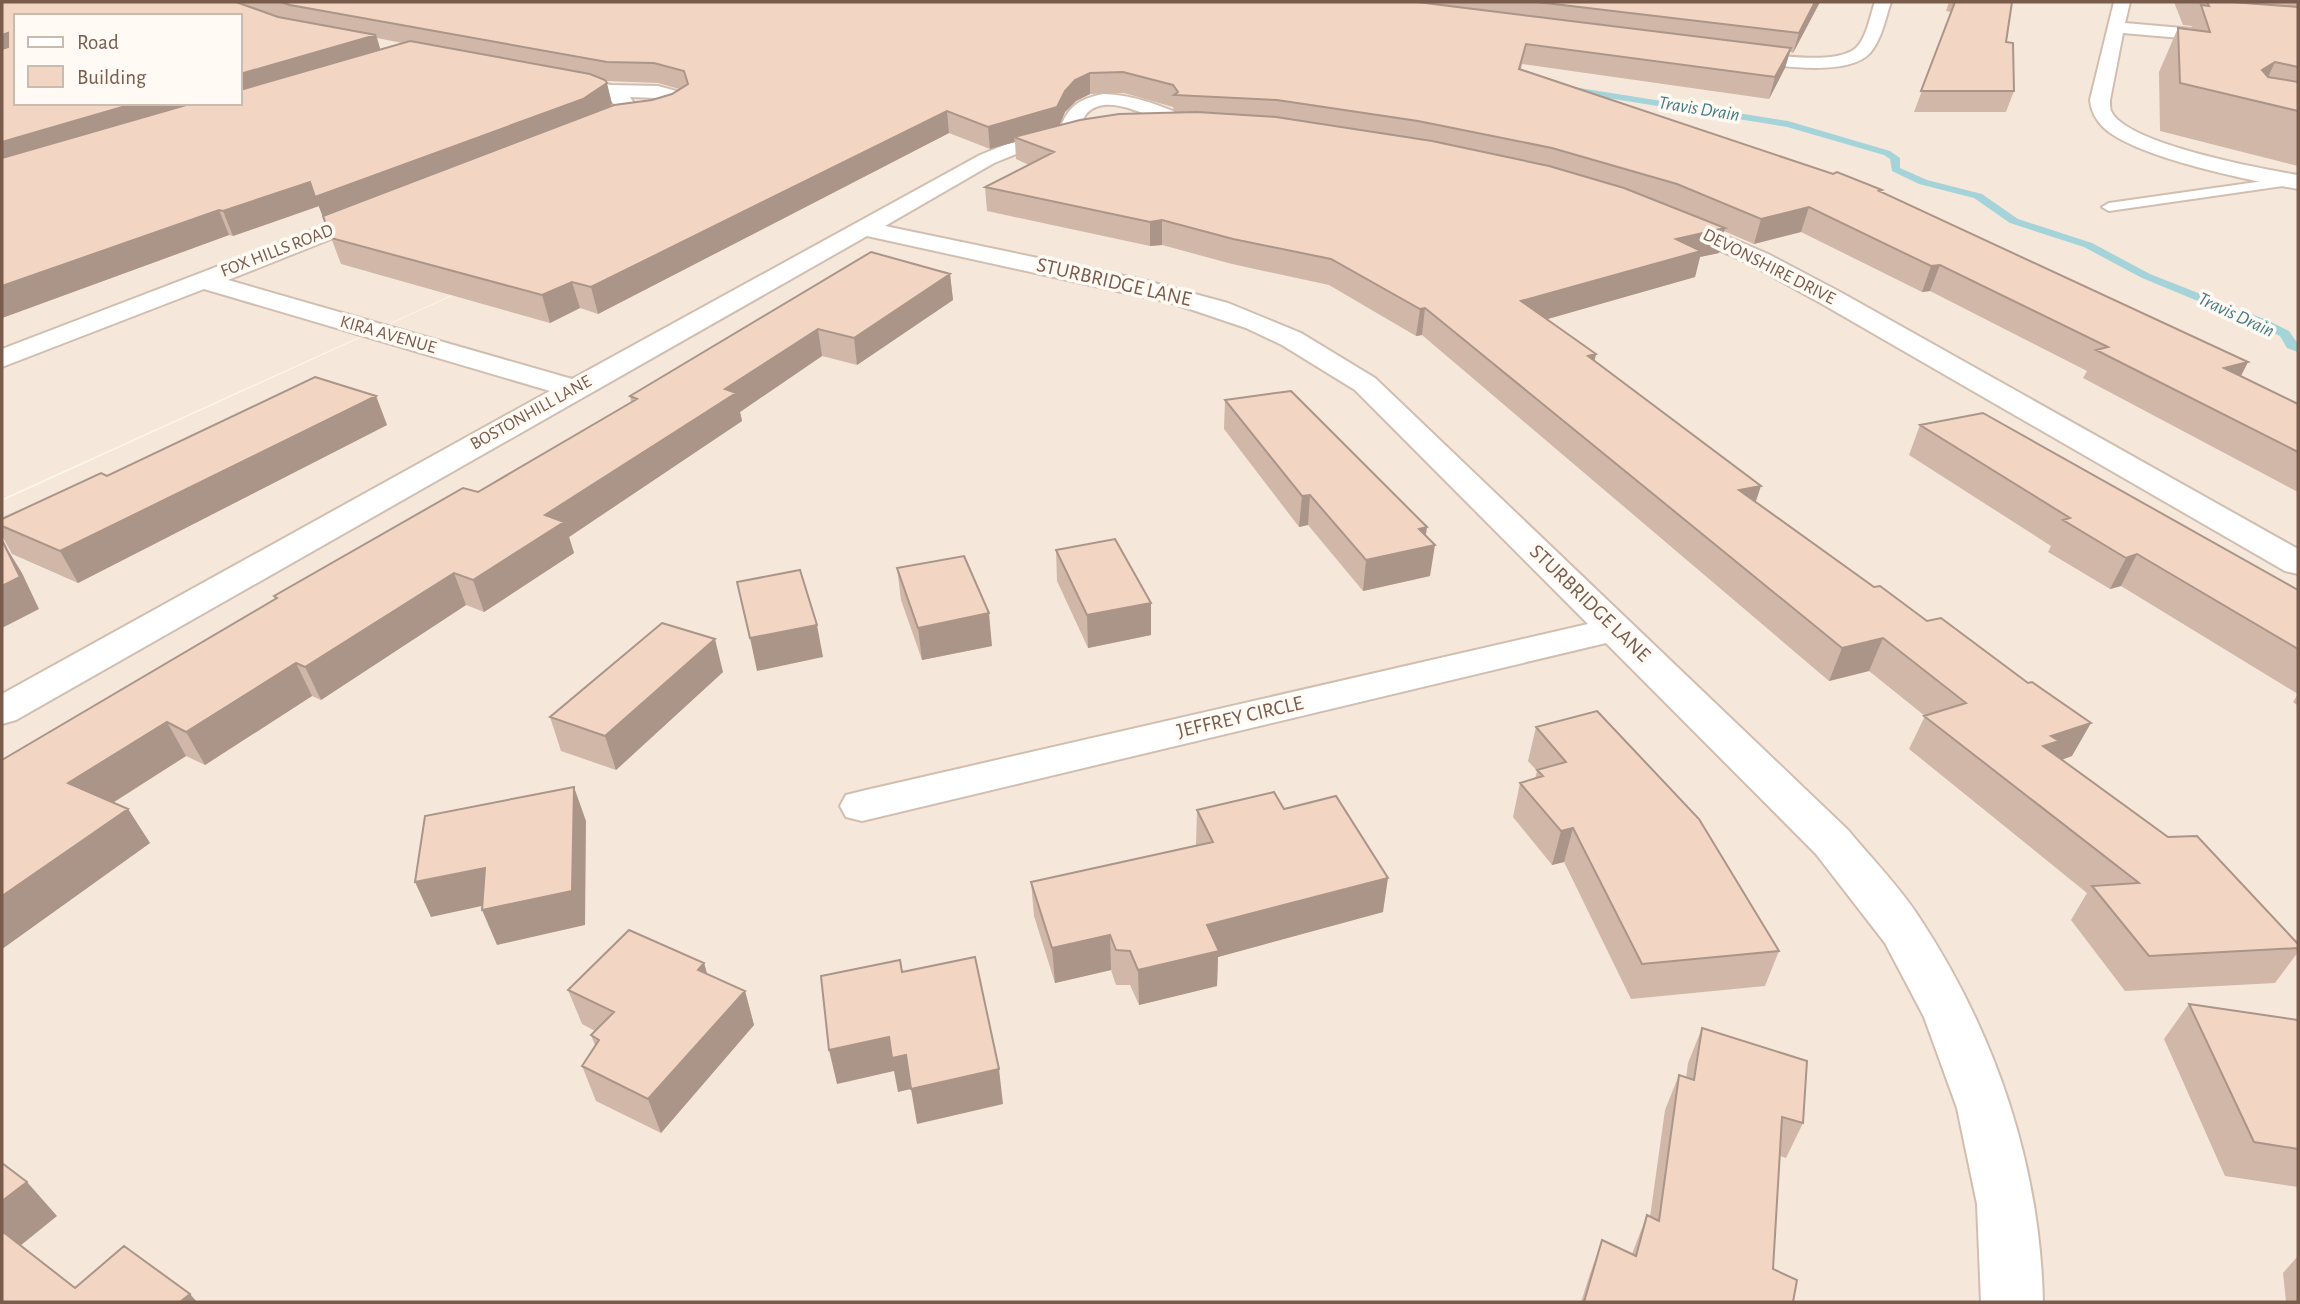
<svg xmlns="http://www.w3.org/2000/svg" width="2300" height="1304" font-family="'Alegreya Sans',sans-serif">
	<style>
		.residential { fill: #f5e8da; fill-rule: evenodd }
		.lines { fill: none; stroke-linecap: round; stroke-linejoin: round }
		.stream { fill: #a5d3da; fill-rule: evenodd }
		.service-casing { stroke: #d1beb0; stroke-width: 4 }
		.minor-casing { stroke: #d1beb0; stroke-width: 4 }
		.service { fill: #fff; fill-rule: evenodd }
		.minor { fill: #fff; fill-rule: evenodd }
		.wall { fill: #d1b7a8; fill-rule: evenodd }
		.shaded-wall { fill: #aa9588 }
		.building { fill: #f3d5c3; stroke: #aa9588; stroke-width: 2 }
		.labels { text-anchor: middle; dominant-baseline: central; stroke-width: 7; stroke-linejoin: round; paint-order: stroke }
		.far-street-label { font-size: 18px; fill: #7a5c4d; stroke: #fffaf3 }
		.far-water-label { font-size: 19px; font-style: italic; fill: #437c86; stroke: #fffaf3 }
		.street-label { font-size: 21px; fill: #7a5c4d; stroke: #fffaf3 }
	</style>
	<rect width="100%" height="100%" fill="#fdf6ec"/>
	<path class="residential" d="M 2,2 L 2298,2 L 2298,1302 L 2,1302 L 2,501 L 968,61 L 2,499 ZM 16,16 L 240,16 L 240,103 L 16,103 Z"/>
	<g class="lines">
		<path class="stream" d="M 1567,86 L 1788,121 L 1890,151 L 1900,158 L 1900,168 L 1927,180 L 1982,194 L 2018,219 L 2092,243 L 2150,274 L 2269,321 L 2289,331 L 2298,344 L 2298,352 L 2287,348 L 2280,336 L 2261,327 L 2142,278 L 2084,247 L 2010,223 L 1974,198 L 1919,184 L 1892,171 L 1890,159 L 1884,155 L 1787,127 L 1564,91 Z"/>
		<defs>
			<path id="service" d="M 2292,177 L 2298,180 L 2297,184 L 2109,211 L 2102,207 L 2109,203 Z"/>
			<path id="minor" d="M 1875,2 L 1891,2 C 1885,19 1882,39 1870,53 C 1846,79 1768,64 1736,60 L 1727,55 L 1736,50 C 1764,53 1834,67 1856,48 C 1867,37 1870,16 1875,2 Z
				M 2114,2 L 2130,2 L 2125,23 L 2298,38 L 2298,48 L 2123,33 L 2110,100 C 2110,101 2110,109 2111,111 C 2126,144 2262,169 2298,175 L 2298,189 C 2253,181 2137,158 2104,128 C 2096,120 2091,111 2090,100 Z
				M 559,75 L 611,85 L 658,86 L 687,94 L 690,103 C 680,115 652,123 637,119 L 634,115 L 637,111 L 670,101 L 657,98 L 630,97 L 635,105 C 624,123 598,142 577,136 L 574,132 C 585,120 604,119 615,105 L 605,95 L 553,84 L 550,80 L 553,76 Z
				M 1103,94 C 1135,95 1164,106 1192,120 L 1195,124 L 1192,128 L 1185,130 C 1160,124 1110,89 1087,113 C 1081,120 1081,131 1076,138 L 1021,152 L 994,163 L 885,226 L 1143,280 L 1228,303 L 1301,333 L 1375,378 L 1848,830 C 1872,859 1899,886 1919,917 C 1995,1032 2040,1164 2043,1302 L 1981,1302 L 1977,1204 L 1957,1108 L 1924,1017 L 1885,943 L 1816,854 L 1606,643 L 862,821 L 846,817 L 840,806 L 846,795 L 862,791 L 1588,624 L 1355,390 L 1282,345 L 1246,328 L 1172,303 L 867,236 L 16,720 L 2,724 L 2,694 L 550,391 L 204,289 L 2,367 L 2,349 L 378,205 L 386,207 L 389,212 L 386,217 L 228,280 L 572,379 L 980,155 L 1007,144 L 1060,130 C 1067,107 1079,99 1103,94 Z
				M 1674,214 L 1768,254 L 1842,293 L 2298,549 L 2298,574 L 2285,571 L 1824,305 L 1750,264 L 1666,226 L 1662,221 L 1666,216 Z"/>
		</defs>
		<use href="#service" class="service-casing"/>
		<use href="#minor" class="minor-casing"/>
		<use href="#service" class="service"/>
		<use href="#minor" class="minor"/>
	</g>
	<path class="wall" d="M 2,2 L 1820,2 L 1793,53 L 1790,52 L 1785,68 L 1769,99 L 1522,64 L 1521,70 L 1882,190 L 1881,192 L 2248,362 L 2241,376 L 2298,404 L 2298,492 L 2083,378 L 2087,371 L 1930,291 L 1922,292 L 1801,232 L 1754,244 L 1724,231 L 1719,253 L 1700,257 L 1695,277 L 1547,319 L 1596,354 L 1594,361 L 1755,502 L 2072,756 L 2062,760 L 2298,944 L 2298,952 L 2275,983 L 2125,991 L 2071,920 L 2087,893 L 1909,749 L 1925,716 L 1869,671 L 1829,681 L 1422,335 L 1416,336 L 1329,285 L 1232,264 L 1162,245 L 1150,246 L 987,211 L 985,187 L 1029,165 L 1016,159 L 1015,142 L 990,149 L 949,133 L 598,314 L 580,308 L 550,323 L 341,264 L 319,206 L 233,236 L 229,235 L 2,318 ZM 240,16 L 240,103 L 16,103 ZM 377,38 L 402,43 L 380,49 ZM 606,81 L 658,83 L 679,89 L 672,94 L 652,100 L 609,106 L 612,104 ZM 1124,93 L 1173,107 L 1174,112 L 1060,125 L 1065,112 L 1076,101 L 1090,94 Z
		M 1949,2 L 2012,2 L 2006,42 L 2014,91 L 2006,112 L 1914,112 L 1951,12 L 1946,11 Z
		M 2174,2 L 2298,2 L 2298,166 L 2160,131 L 2159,72 L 2178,28 L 2191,30 L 2192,26 L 2183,25 Z
		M 950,274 L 953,300 L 857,365 L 822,356 L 740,412 L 742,421 L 569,537 L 574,553 L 484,612 L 466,605 L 321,700 L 312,696 L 205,765 L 186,756 L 113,803 L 128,809 L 150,843 L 2,949 L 2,760 L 275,599 L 274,596 L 478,492 L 631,402 L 630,396 Z
		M 376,396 L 387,425 L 78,583 L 12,554 L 2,536 L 2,519 L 107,476 Z
		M 1225,400 L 1427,527 L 1425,535 L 1430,576 L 1363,591 L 1308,525 L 1299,527 L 1224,429 Z
		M 1920,425 L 2298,590 L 2298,706 L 2293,702 L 2298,694 L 2121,586 L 2110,589 L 2048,552 L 2051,546 L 1909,455 Z
		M 1056,550 L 1151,603 L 1151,635 L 1088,648 L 1057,581 Z
		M 897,568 L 992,646 L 922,660 L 901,600 Z
		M 723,672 L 616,770 L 561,751 L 550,717 Z
		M 1536,727 L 1779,951 L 1765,986 L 1631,999 L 1564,862 L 1552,865 L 1513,817 L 1520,783 L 1535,779 L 1537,771 L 1528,761 Z
		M 1284,809 L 1383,912 L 1218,957 L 1217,986 L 1139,1005 L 1130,985 L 1116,985 L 1111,970 L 1055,983 L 1034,916 L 1031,882 L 1196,845 L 1197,810 Z
		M 704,963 L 707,974 L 745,991 L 754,1025 L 661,1133 L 596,1101 L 582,1066 L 595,1045 L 591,1035 L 595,1031 L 582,1024 L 568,990 Z
		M 2189,1004 L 2298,1020 L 2298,1187 L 2225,1176 L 2164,1039 Z
		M 1702,1028 L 1803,1123 L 1786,1158 L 1780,1156 L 1773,1269 L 1793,1302 L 1581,1302 L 1590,1274 L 1602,1240 L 1632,1254 L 1647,1215 L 1650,1217 L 1665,1110 L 1679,1075 L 1686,1078 L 1688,1063 Z
		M 2298,1256 L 2298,1302 L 2286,1302 L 2283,1273 Z"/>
	<path class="shaded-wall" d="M 1815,2 L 1820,2 L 1793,53 L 1799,33 Z
		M 8,33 L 16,49 L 2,57 L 2,35 Z
		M 376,35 L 382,55 L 240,97 L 240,74 Z
		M 1791,48 L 1785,68 L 1769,99 L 1775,77 Z
		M 2275,62 L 2257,101 L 2262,70 Z
		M 1090,73 L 1090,94 L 1076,101 L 1065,112 L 1058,129 L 1014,137 L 1015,142 L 990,149 L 988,127 L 1065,91 L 1075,80 Z
		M 607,83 L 612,104 L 588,121 L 325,222 L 315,197 Z
		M 136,103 L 219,103 L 2,168 L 2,142 Z
		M 947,111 L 949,133 L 598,314 L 591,287 Z
		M 310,182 L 319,206 L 233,236 L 223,211 Z
		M 1809,207 L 1801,232 L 1754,244 L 1761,219 Z
		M 219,210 L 229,235 L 2,318 L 2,286 Z
		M 1162,220 L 1162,245 L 1150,246 L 1150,222 Z
		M 1725,228 L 1719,253 L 1700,257 L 1695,277 L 1516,328 L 1521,301 L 1676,239 Z
		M 1940,265 L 1930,291 L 1922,292 L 1931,266 Z
		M 950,274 L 953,300 L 857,365 L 854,338 Z
		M 572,282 L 580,308 L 550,323 L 542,295 Z
		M 1425,308 L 1422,335 L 1416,336 L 1420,309 Z
		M 818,329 L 822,356 L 740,412 L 742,421 L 569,537 L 574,553 L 484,612 L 473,580 L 545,515 L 725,389 Z
		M 1596,354 L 1590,382 L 1588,356 Z
		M 2248,362 L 2233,391 L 2224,368 Z
		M 376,396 L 387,425 L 78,583 L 60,551 Z
		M 1761,486 L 1751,516 L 1739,490 Z
		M 1310,495 L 1308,525 L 1299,527 L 1302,496 Z
		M 1427,527 L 1424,547 L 1435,545 L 1430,576 L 1363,591 L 1366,560 L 1419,529 Z
		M 3,542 L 22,573 L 39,609 L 2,628 Z
		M 2137,554 L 2121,586 L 2110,589 L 2126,558 Z
		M 454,573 L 466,605 L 321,700 L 305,667 Z
		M 1151,603 L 1151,635 L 1088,648 L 1087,615 Z
		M 989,613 L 992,646 L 922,660 L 918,628 Z
		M 817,625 L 823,657 L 757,671 L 750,638 Z
		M 1883,638 L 1869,671 L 1829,681 L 1842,648 Z
		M 715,639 L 723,672 L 616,770 L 605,736 Z
		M 296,663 L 312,696 L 205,765 L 186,732 Z
		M 167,722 L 186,756 L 90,817 L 68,783 Z
		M 2091,723 L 2072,756 L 2046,765 L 2043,746 L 2051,736 Z
		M 574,787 L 586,821 L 585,925 L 497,945 L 482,910 Z
		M 128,809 L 150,843 L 2,949 L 2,896 Z
		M 1573,828 L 1564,862 L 1552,865 L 1561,831 Z
		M 485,868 L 500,902 L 431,917 L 415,882 Z
		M 1388,878 L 1383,912 L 1218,957 L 1217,986 L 1139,1005 L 1138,970 L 1207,925 Z
		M 1110,935 L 1111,970 L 1055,983 L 1052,948 Z
		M 704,963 L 714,998 L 698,970 Z
		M 745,991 L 754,1025 L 661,1133 L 648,1099 Z
		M 889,1037 L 906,1055 L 999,1069 L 1003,1104 L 917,1124 L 911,1089 L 898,1092 L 894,1071 L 837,1084 L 829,1050 Z
		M 27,1182 L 57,1216 L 15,1250 L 2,1237 L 2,1201 Z
		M 190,1294 L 197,1302 L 180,1302 Z"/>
	<path class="building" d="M 2,2 L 236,2 L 278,17 L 376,35 L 240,74 L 240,16 L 16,16 L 16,103 L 136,103 L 2,142 L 2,49 L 8,47 L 8,33 L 2,35 Z
		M 281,2 L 1417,2 L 1791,48 L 1775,77 L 1526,44 L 1519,69 L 1833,174 L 1837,172 L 1882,190 L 1879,191 L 2248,362 L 2224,368 L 2298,404 L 2298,452 L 2096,350 L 2108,347 L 1940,265 L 1931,266 L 1809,207 L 1761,219 L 1677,184 L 1552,148 L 1418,121 L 1277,100 L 1174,95 L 1178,92 L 1173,85 L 1123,72 L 1090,73 L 1075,80 L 1065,91 L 1057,107 L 988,127 L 947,111 L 591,287 L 572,282 L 542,295 L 331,238 L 323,216 L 614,105 L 652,100 L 672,94 L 688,84 L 684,71 L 654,63 L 607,62 L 290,5 Z
		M 1537,2 L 1815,2 L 1799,33 Z
		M 1955,2 L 2012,2 L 2006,42 L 2013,43 L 2014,91 L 1921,91 Z
		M 2207,2 L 2231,2 L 2298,7 L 2298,67 L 2275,62 L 2262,70 L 2268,77 L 2298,82 L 2298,111 L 2180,83 L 2178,28 L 2210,32 L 2201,5 L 2209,6 Z
		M 410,41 L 590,74 L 605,80 L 607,83 L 583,99 L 315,197 L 310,182 L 223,211 L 219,210 L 2,286 L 2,158 L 193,103 L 240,103 L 240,90 Z
		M 1197,112 L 1276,117 L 1432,141 L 1549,166 L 1624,188 L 1725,228 L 1676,239 L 1701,251 L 1521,301 L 1596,354 L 1588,356 L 1761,486 L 1739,490 L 1874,587 L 1880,586 L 1927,621 L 1941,618 L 2028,683 L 2032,682 L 2091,723 L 2051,736 L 2059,741 L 2043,746 L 2168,837 L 2197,836 L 2298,944 L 2298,948 L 2149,956 L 2092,886 L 2139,883 L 1924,716 L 1966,703 L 1883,638 L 1842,648 L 1425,308 L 1420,309 L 1331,259 L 1233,239 L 1162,220 L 1150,222 L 985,187 L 1054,152 L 1014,137 L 1080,120 L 1119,114 Z
		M 871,252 L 950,274 L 854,338 L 818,329 L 725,389 L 736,393 L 545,515 L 564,522 L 473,580 L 454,573 L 305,667 L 296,663 L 186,732 L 167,722 L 68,783 L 128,809 L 2,896 L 2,760 L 277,598 L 274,596 L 463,488 L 478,492 L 637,399 L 630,396 Z
		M 315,377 L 376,396 L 60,551 L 2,526 L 2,519 L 101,473 L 107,476 Z
		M 1291,391 L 1427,527 L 1419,529 L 1435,545 L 1366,560 L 1310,495 L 1302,496 L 1225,400 Z
		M 1983,413 L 2298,590 L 2298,649 L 2137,554 L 2126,558 L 2063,520 L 2070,518 L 1920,425 Z
		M 1115,539 L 1151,603 L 1087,615 L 1056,550 Z
		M 2,542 L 3,542 L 20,577 L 2,586 Z
		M 964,556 L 989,613 L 918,628 L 897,568 Z
		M 800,570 L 817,625 L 750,638 L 737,582 Z
		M 662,623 L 715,639 L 605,736 L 550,717 Z
		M 1597,711 L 1699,819 L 1779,951 L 1642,964 L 1573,828 L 1561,831 L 1520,783 L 1543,776 L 1537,770 L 1566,762 L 1536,727 Z
		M 574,787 L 572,891 L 482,910 L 485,868 L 415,882 L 425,816 Z
		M 1274,792 L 1284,809 L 1336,796 L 1388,878 L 1207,925 L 1219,951 L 1138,970 L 1130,951 L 1116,950 L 1110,935 L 1052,948 L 1031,882 L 1213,842 L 1197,810 Z
		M 629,930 L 704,963 L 698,970 L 745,991 L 648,1099 L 582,1066 L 599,1040 L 591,1035 L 614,1012 L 568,990 Z
		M 975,957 L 999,1069 L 911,1089 L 906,1055 L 892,1058 L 889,1037 L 829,1050 L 821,976 L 900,960 L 902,972 Z
		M 2189,1004 L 2298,1020 L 2298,1149 L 2254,1142 Z
		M 1702,1028 L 1807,1061 L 1803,1123 L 1782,1117 L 1773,1269 L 1797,1280 L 1793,1302 L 1584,1302 L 1602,1240 L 1636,1256 L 1647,1215 L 1659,1221 L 1679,1075 L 1694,1080 Z
		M 2,1163 L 27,1182 L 2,1201 Z
		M 2,1231 L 75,1288 L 124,1246 L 190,1294 L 180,1302 L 2,1302 Z"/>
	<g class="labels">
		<g class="far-street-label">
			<text transform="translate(277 251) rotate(-21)">FOX HILLS ROAD</text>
			<text transform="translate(1769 267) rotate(27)">DEVONSHIRE DRIVE</text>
			<text transform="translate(388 335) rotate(16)">KIRA AVENUE</text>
			<text transform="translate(531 413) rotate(-29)">BOSTONHILL LANE</text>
		</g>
		<g class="far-water-label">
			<text transform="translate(1699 109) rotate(9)">Travis Drain</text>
			<text transform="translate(2236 315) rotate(25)">Travis Drain</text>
		</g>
		<g class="street-label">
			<text transform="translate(1114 282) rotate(13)">STURBRIDGE LANE</text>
			<text transform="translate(1590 603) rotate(44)">STURBRIDGE LANE</text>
			<text transform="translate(1240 717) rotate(-13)">JEFFREY CIRCLE</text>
		</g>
	</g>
	<rect width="2300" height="1304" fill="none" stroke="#7a5c4d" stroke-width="7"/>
	<rect x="14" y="14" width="228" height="91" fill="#fffaf3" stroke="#cabbb1" stroke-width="2"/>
	<rect x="28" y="37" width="35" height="10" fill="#ffffff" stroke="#cabbb1" stroke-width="2"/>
	<text x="77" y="49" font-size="21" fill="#7a5c4d">Road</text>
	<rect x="28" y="66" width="35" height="21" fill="#f3d5c3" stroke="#cabbb1" stroke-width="2"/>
	<text x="77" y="84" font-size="21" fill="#7a5c4d">Building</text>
</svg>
